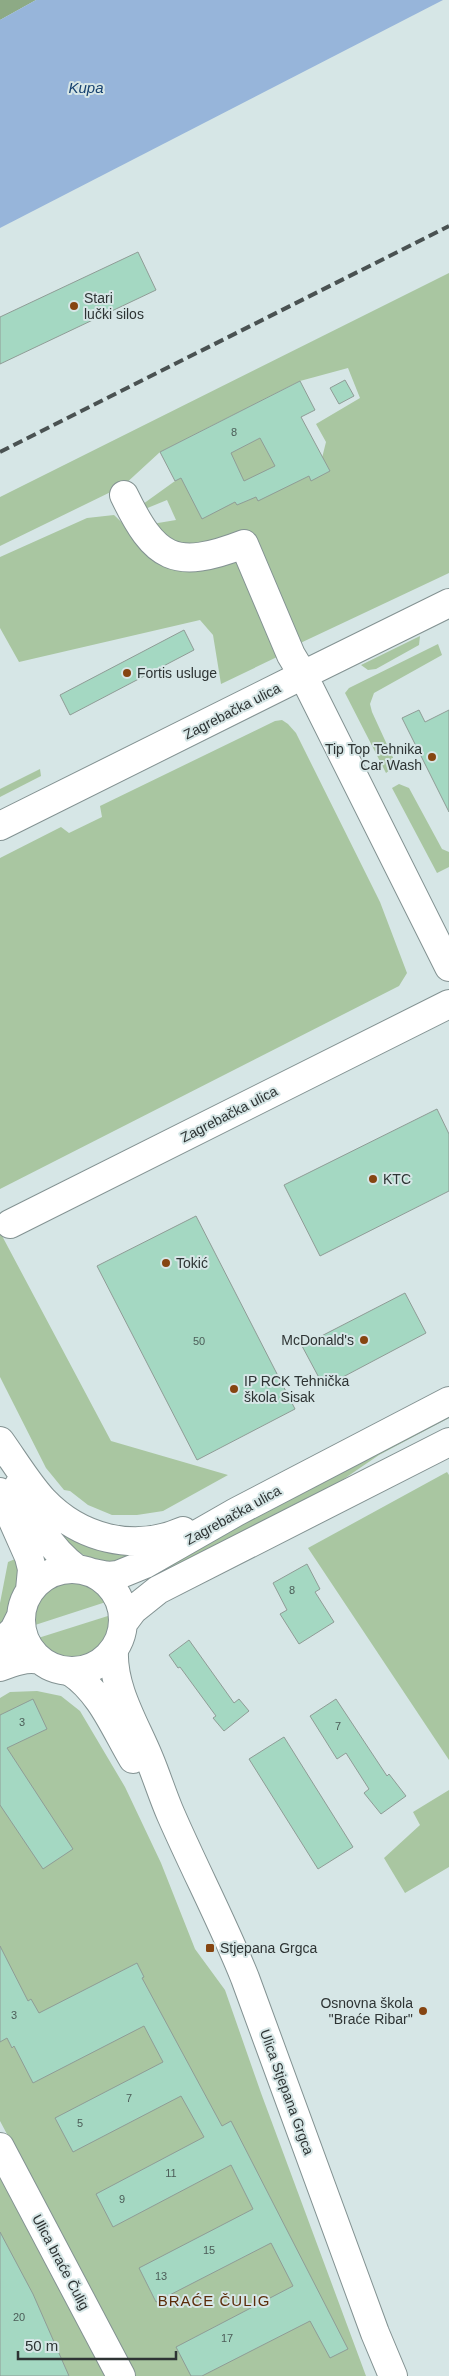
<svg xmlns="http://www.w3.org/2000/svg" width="449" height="2376" font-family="Arial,sans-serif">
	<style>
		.green { fill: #a9c6a1 }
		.forest { fill: #8daa85 }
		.water { fill: #97b5da }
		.building { fill: #a4d8c2; stroke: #8f9c96; fill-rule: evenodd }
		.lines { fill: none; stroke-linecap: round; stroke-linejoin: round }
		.minor-casing { stroke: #839292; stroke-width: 30 }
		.major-casing { stroke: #839292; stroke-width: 30 }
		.minor { stroke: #fff; stroke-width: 28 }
		.major { stroke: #fff; stroke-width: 28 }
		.rail { stroke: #4a5252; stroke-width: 4; stroke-dasharray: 10 5; stroke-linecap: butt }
		.poi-dot { fill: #864511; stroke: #d6e6e6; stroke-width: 2 }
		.labels { text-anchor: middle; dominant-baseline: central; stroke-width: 4; stroke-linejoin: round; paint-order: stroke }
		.number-label { font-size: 11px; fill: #4c5d58 }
		.poi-label { font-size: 14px; fill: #2e3434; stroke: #d6e6e6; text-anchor: start }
		.street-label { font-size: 14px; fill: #2e3434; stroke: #d6e6e6 }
		.water-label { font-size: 15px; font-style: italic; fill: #174270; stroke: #d6e6e6 }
		.neighbourhood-label { font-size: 15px; letter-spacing: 1px; fill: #5b2d0b; stroke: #d6e6e6 }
	</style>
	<rect width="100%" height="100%" fill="#d6e6e6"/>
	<path class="green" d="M 449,273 L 449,573 L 294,646 L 244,535 L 173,549 L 152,524 L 176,520 L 167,500 L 145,509 L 143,504 L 175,481 L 274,431 L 297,453 L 311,480 L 330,471 L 322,458 L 326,442 L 316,424 L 360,398 L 348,368 L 300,381 L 160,452 L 123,486 L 0,546 L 0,497 Z
		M 114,515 L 136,536 L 240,556 L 277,657 L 221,684 L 213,635 L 200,620 L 19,662 L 0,628 L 0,557 L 87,518 Z
		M 420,636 L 419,645 L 376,669 L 368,670 L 361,665 Z
		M 438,644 L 442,655 L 374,693 L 370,704 L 372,712 L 395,762 L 395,766 L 386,773 L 345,693 L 349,688 Z
		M 282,720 L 288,724 L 296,733 L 380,902 L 407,973 L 399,986 L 0,1189 L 0,858 L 61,827 L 69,833 L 102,817 L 100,806 L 275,721 Z
		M 40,769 L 41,776 L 0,797 L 0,789 Z
		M 399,784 L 409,788 L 442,849 L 449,852 L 449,867 L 437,873 L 392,788 Z
		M 0,1232 L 111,1441 L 228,1475 L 163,1511 L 137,1515 L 112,1515 L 88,1505 L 70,1491 L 64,1490 L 46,1468 L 0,1377 Z
		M 449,1412 L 449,1418 L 379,1455 L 329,1489 L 166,1579 L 160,1565 Z
		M 447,1472 L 449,1475 L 449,1760 L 308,1548 Z
		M 69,1532 L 124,1550 L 130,1563 C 95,1562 86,1559 58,1538 Z
		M 20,1557 L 18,1587 L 12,1595 L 9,1610 L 0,1629 L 0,1603 L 8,1562 Z
		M 72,1580 C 88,1581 99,1587 109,1601 L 32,1626 C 31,1600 47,1584 72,1580 Z
		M 111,1615 C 108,1661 63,1676 35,1639 Z
		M 37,1691 L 61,1696 L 80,1711 L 125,1787 L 161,1863 L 195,1949 L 225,1990 L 261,2093 L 366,2376 L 136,2376 L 0,2121 L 0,1698 L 10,1692 Z
		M 449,1790 L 449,1867 L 405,1893 L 384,1858 L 420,1825 L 413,1812 Z
		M 0,2168 L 111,2376 L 0,2376 Z"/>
	<path class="forest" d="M 0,0 L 36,0 L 0,20 Z"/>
	<path class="water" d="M 36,0 L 443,0 L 0,228 L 0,20 Z"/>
	<path class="building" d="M 138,252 L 156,290 L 0,364 L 0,317 Z
		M 345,380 L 354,396 L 339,404 L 330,388 Z
		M 300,381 L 315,410 L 301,417 L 330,471 L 311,481 L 309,476 L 258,501 L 256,497 L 237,505 L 235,502 L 202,519 L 181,478 L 175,481 L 160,452 ZM 260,438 L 275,466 L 244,481 L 231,453 Z
		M 184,630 L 194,650 L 70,715 L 60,695 Z
		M 419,710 L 425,722 L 449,710 L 449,812 L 402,718 Z
		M 437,1109 L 449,1134 L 449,1191 L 320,1256 L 284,1185 Z
		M 196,1216 L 295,1409 L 197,1460 L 97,1266 Z
		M 405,1293 L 426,1333 L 324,1387 L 302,1346 Z
		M 307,1564 L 320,1589 L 315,1592 L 334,1622 L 299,1644 L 280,1614 L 287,1610 L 273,1583 Z
		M 189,1640 L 234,1703 L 239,1699 L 249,1711 L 224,1731 L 213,1718 L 216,1716 L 180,1667 L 178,1668 L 169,1655 Z
		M 33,1699 L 47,1729 L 7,1748 L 73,1849 L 43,1869 L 0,1805 L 0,1715 Z
		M 336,1699 L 387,1776 L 389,1774 L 406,1796 L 381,1814 L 364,1793 L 369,1789 L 346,1753 L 337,1759 L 310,1716 Z
		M 284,1737 L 353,1847 L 318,1869 L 249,1759 Z
		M 0,1946 L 28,2001 L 31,1999 L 39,2013 L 137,1963 L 144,1977 L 142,1978 L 222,2126 L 231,2121 L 348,2349 L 330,2358 L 310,2321 L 202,2376 L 191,2376 L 176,2347 L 293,2286 L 271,2243 L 156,2302 L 139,2268 L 253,2209 L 231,2165 L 113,2227 L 96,2194 L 204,2137 L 181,2096 L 73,2152 L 55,2118 L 163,2062 L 144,2026 L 33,2083 L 14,2046 L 12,2048 L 7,2038 L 0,2042 Z
		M 0,2232 L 33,2294 L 69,2376 L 0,2376 Z"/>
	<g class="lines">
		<defs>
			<path id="minor" d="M 449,603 L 303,675 L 449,967
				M 0,826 L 303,675 L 291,655 L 244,544 C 174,571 155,559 124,495
				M 10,1224 L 449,1004
				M 114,1650 C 112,1688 135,1724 149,1758 C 157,1777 163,1797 171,1815 C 195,1870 223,1923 245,1978 L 375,2333 L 393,2376
				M 71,1672 C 101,1692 115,1729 133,1759
				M 0,2147 L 121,2376"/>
			<path id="major" d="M 0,1441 C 13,1459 28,1484 43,1500 C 79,1538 133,1553 183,1531
				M 19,1485 C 34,1518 47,1547 77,1569
				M 0,1492 L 29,1557 L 32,1569 L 30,1590
				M21 1620a51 51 0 1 1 102 0a51 51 0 1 1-102 0Z
				M 93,1573 L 108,1576 L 118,1575 L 145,1564 L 236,1512 L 449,1401
				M 124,1622 L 133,1610 L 158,1590 L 449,1442
				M 0,1643 L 14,1630 L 21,1616
				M 0,1667 C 13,1662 26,1657 40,1660"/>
		</defs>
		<use href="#minor" class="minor-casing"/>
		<use href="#major" class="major-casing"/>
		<use href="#minor" class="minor"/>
		<use href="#major" class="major"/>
		<path class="rail" d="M 0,452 L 449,226"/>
	</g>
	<g class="poi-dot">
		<circle cx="74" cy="306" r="5"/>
		<circle cx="127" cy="673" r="5"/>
		<circle cx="432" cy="757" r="5"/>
		<circle cx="373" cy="1179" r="5"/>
		<circle cx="166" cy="1263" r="5"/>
		<circle cx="364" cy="1340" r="5"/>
		<circle cx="234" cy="1389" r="5"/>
		<rect x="205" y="1943" width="10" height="10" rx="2.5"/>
		<circle cx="423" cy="2011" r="5"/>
	</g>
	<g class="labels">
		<g class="number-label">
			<text x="234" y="432">8</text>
			<text x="199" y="1341">50</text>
			<text x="292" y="1590">8</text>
			<text x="22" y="1722">3</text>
			<text x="338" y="1726">7</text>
			<text x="14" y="2015">3</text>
			<text x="129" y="2098">7</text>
			<text x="80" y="2123">5</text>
			<text x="171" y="2173">11</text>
			<text x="122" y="2199">9</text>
			<text x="209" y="2250">15</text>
			<text x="161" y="2276">13</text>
			<text x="19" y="2317">20</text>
			<text x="227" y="2338">17</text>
		</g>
		<g class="poi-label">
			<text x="84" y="298">Stari<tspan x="84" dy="16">lučki silos</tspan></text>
			<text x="137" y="673">Fortis usluge</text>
			<text x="422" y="749" text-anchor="end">Tip Top Tehnika<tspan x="422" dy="16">Car Wash</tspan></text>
			<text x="383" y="1179">KTC</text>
			<text x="176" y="1263">Tokić</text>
			<text x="354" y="1340" text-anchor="end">McDonald's</text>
			<text x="244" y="1381">IP RCK Tehnička<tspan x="244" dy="16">škola Sisak</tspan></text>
			<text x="220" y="1948">Stjepana Grgca</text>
			<text x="413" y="2003" text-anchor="end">Osnovna škola<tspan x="413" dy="16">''Braće Ribar''</tspan></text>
		</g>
		<g class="street-label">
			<text transform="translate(232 711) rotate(-27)">Zagrebačka ulica</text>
			<text transform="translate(229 1114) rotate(-27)">Zagrebačka ulica</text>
			<text transform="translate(233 1515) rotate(-29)">Zagrebačka ulica</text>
			<text transform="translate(287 2092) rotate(70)">Ulica Stjepana Grgca</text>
			<text transform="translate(61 2262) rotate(62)">Ulica braće Čulig</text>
		</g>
		<g class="water-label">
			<text x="86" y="87">Kupa</text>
		</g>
		<g class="neighbourhood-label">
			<text x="214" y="2300">BRAĆE ČULIG</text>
		</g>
	</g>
	<path d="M18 2351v8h158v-8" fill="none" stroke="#2e3434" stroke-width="2.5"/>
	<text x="25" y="2351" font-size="15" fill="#2e3434" stroke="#d6e6e6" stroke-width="4" paint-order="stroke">50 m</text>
</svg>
